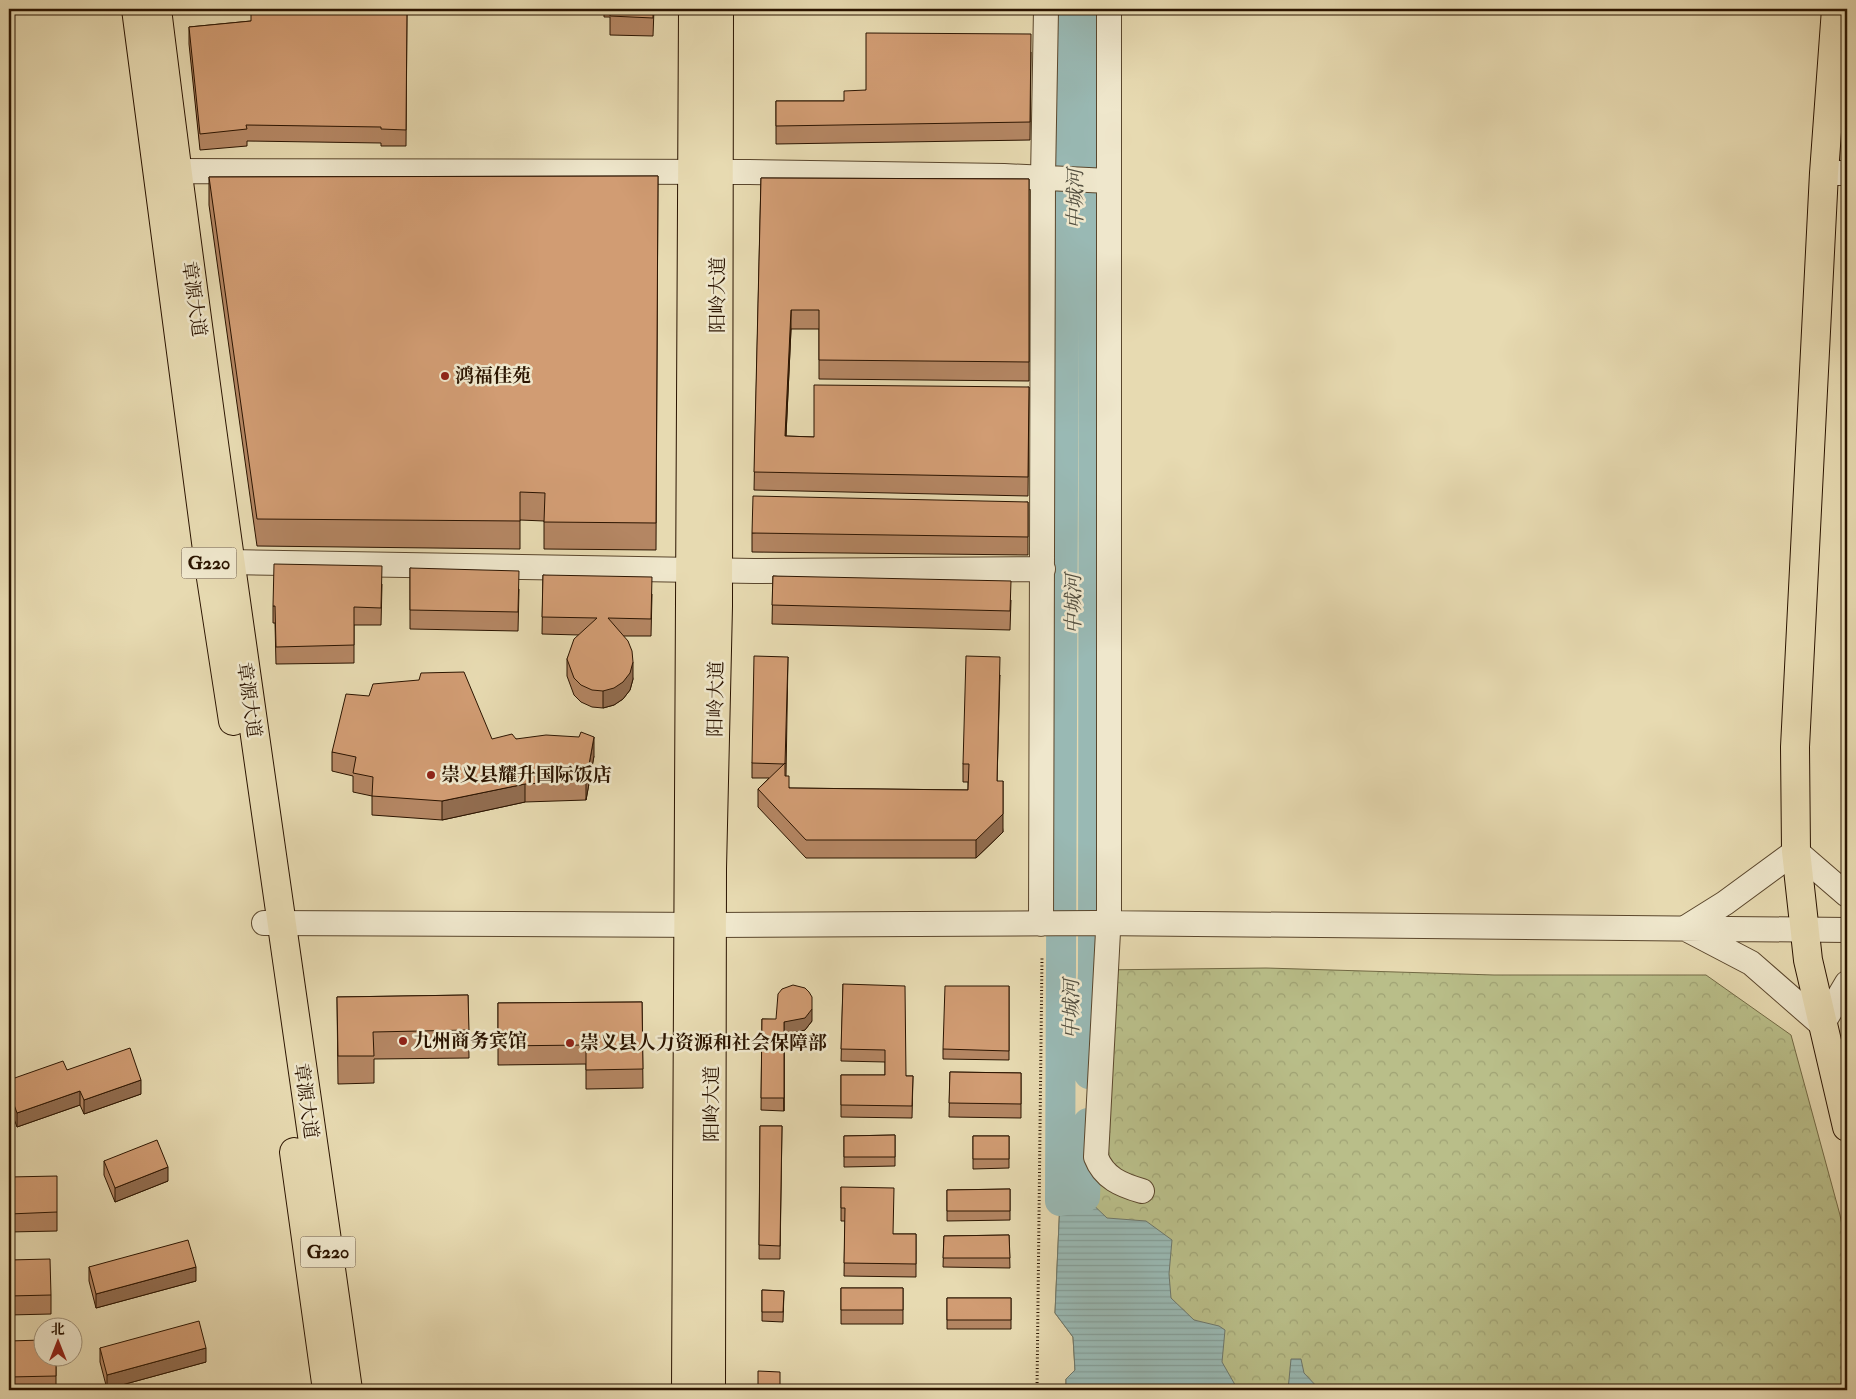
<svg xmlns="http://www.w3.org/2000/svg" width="1856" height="1399" font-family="'IM FELL Double Pica','Noto Serif SC',serif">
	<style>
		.park { fill: url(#park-crowns); stroke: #726944 }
		.water { fill: url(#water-rules); stroke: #6d776c }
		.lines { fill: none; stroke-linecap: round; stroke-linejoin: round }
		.river { stroke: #99b9b4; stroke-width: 30 }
		.minor-casing { stroke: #5a462c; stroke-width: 26 }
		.major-casing { stroke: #2b1400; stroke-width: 30 }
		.path { stroke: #2b1400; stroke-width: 3; stroke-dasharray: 1 2.5; stroke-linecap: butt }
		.minor { stroke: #efe7cc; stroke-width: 24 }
		.major { stroke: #e7dab1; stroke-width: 28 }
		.wall { fill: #b48663; stroke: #2b1400 }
		.shaded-wall { fill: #926d50; stroke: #2b1400 }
		.building { fill: #d19c73; stroke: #2b1400 }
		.poi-dot { fill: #8f2418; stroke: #efe7cc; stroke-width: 2 }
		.labels { text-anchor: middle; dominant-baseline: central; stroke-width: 5; stroke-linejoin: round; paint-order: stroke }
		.shield { fill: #efe7cc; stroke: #66533d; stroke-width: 1 }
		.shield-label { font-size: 18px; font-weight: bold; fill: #2b1400 }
		.street-label { font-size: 19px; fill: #2b1400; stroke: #efe7cc }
		.poi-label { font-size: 19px; font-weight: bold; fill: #2b1400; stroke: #efe7cc; text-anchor: start }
		.water-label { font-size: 20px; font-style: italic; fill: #524e3f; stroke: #efe7cc }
	</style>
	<defs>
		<pattern id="park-crowns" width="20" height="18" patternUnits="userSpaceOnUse" patternTransform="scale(1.25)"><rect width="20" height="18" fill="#b9be89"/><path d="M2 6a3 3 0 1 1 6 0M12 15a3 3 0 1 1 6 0" fill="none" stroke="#9fa274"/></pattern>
		<pattern id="water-rules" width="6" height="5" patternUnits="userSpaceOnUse" patternTransform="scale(1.25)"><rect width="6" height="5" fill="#99b9b4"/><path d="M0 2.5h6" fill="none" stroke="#849e99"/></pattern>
	</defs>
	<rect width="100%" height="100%" fill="#e7dab1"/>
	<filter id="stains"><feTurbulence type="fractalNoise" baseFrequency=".004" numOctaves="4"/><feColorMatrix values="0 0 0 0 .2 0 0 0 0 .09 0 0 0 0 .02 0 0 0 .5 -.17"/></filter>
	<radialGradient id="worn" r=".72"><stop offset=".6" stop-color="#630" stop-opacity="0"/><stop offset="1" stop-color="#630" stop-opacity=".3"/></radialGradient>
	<path class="park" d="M 1266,968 L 1494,975 L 1706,975 L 1791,1035 L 1840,1215 L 1847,1251 L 1847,1390 L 1066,1390 L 1066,1379 L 1075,1370 L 1073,1337 L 1055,1313 L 1060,1201 L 1085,1197 L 1097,970 Z"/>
	<path class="water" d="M 1085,1197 L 1107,1218 L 1146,1221 L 1172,1240 L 1169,1274 L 1171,1298 L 1194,1320 L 1219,1326 L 1225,1330 L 1222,1362 L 1238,1390 L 1066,1390 L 1066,1379 L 1075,1370 L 1073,1337 L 1055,1313 L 1060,1201 Z
		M 1291,1359 L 1301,1359 L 1304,1373 L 1320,1390 L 1288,1390 Z"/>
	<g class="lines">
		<path class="river" d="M 1065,9 L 1060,1201 L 1085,1197 L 1088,1123
			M 1089,1074 L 1093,972 L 1094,9"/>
		<defs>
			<path id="minor" d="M 1109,9 L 1109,913 L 1096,1157 C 1104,1178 1121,1185 1142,1191
				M 159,173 L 177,171 L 749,172 L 1004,176 L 1109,181
				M 1824,173 L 1847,173
				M 213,565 L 229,562 L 754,571 L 1043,569
				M 264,923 L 712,925 L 1096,923 L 1847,930
				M 1041,924 L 1043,178 L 1046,9
				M 1685,928 L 1725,903 L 1796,851 L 1847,895
				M 1688,930 L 1751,963 L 1822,1025 L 1847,983"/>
			<path id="major" d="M 136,9 L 209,565 L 233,721
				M 157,9 C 214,470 284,930 348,1390
				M 1836,9 L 1824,173 L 1795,747 L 1796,851 L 1808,960 L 1847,1127
				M 294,1152 L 327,1390
				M 686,1390 L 693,9
				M 711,1390 L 712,869 L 718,606 L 719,9"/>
		</defs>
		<use href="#minor" class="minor-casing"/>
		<use href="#major" class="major-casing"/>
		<path class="path" d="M 1037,1390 L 1042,956"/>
		<use href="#minor" class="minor"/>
		<use href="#major" class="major"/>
	</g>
	<path class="wall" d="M 407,9 L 406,146 L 381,146 L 381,143 L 247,141 L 247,146 L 200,150 L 189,44 L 189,27 L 251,21 Z
		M 505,9 L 533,9 L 533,12 L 505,12 Z
		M 604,9 L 654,9 L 653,36 L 610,35 L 610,17 L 604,17 Z
		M 1031,52 L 1030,140 L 776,144 L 776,101 L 844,101 L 866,90 Z
		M 658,176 L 656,550 L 544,549 L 544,521 L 520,520 L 520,549 L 257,546 L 209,205 L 209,177 Z
		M 761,178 L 1029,179 L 1029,381 L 819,379 L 819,329 L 791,329 L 786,436 L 814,437 L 1029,387 L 1028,496 L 754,490 Z
		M 1028,502 L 1028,555 L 752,552 L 752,533 Z
		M 410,568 L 519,589 L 518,631 L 410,629 Z
		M 543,575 L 652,594 L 651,636 L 623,636 L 633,679 L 630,690 L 623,699 L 614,705 L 603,708 L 592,707 L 581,702 L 574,695 L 567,676 L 567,659 L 579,635 L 542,634 Z
		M 773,576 L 1011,600 L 1010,630 L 772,624 Z
		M 382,584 L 381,625 L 354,625 L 354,663 L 276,664 L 275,623 L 273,623 L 273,606 Z
		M 788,657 L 786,776 L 789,788 L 968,790 L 968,782 L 963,782 L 963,764 L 1000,675 L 997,781 L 1003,832 L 976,858 L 806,858 L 758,807 L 758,789 L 769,778 L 752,778 L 752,763 Z
		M 516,739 L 594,756 L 586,800 L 525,802 L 442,820 L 372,815 L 372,796 L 353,792 L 353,776 L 332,771 L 332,752 Z
		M 843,984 L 906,1076 L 913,1076 L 912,1118 L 841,1117 L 841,1075 L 885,1075 L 885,1062 L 841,1061 Z
		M 1009,986 L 1009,1060 L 943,1059 L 943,1049 Z
		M 468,995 L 469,1058 L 374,1059 L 374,1083 L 338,1084 L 337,997 Z
		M 642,1002 L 643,1088 L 586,1089 L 586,1064 L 498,1065 L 498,1003 Z
		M 762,1019 L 812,1021 L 805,1030 L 784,1035 L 784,1111 L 761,1110 Z
		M 67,1070 L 141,1094 L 84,1114 L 80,1105 L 17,1127 L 9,1105 L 9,1080 Z
		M 950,1072 L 1021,1073 L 1021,1118 L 949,1117 Z
		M 760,1126 L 782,1126 L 780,1259 L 759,1259 Z
		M 895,1135 L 895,1166 L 844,1167 L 844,1136 Z
		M 973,1136 L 1009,1136 L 1009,1168 L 973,1169 Z
		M 104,1161 L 168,1181 L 115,1202 L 104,1175 Z
		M 9,1177 L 57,1212 L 57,1231 L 9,1232 Z
		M 841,1187 L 893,1234 L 916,1234 L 916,1277 L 844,1276 L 845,1221 L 841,1221 Z
		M 1010,1189 L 1010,1220 L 947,1221 L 947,1190 Z
		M 1009,1235 L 1010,1268 L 943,1267 L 944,1236 Z
		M 9,1260 L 51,1295 L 51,1314 L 9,1315 Z
		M 89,1267 L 196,1281 L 96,1308 L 89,1281 Z
		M 841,1288 L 903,1288 L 903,1324 L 841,1324 Z
		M 762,1290 L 784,1291 L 783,1322 L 762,1321 Z
		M 947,1298 L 1011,1298 L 1011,1329 L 947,1329 Z
		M 9,1341 L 56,1356 L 56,1390 L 9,1390 Z
		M 100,1348 L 206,1362 L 107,1389 L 100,1362 Z"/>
	<path class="shaded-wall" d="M 791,310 L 791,329 L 785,455 L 785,436 Z
		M 633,662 L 633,679 L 630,690 L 623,699 L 614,705 L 603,708 L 603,691 Z
		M 594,737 L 594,756 L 586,800 L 586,781 Z
		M 1003,781 L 1003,832 L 976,858 L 976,840 Z
		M 525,784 L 525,802 L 442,820 L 442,801 Z
		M 812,1009 L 812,1021 L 805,1030 L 784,1035 L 784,1111 L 784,1022 Z
		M 141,1080 L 141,1094 L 84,1114 L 84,1100 Z
		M 80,1091 L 80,1105 L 17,1127 L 17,1113 Z
		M 168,1167 L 168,1181 L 115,1202 L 115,1188 Z
		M 196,1267 L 196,1281 L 96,1308 L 96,1294 Z
		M 206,1348 L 206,1362 L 107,1389 L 107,1375 Z"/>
	<path class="building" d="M 251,9 L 407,9 L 406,130 L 381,129 L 381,127 L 246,125 L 247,129 L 200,134 L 189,27 L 251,21 Z
		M 610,9 L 653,9 L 653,18 L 610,16 Z
		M 866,33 L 1031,34 L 1030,122 L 776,126 L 776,101 L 844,101 L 844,91 L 866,90 Z
		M 658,176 L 656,523 L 544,522 L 545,493 L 520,492 L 520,521 L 257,519 L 209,177 Z
		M 761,178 L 1029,179 L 1029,362 L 819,360 L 819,310 L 791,310 L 785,436 L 814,437 L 814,385 L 1029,387 L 1028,477 L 754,472 Z
		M 753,496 L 1028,502 L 1028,537 L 752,533 Z
		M 274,564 L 382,566 L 381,608 L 354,607 L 354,645 L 276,647 L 275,606 L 273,606 Z
		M 410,568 L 519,571 L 518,612 L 410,610 Z
		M 543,575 L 652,577 L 651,619 L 608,618 L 628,641 L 632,651 L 633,662 L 630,673 L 623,682 L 614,688 L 603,691 L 592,690 L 581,685 L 574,678 L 567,659 L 574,639 L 597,618 L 542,617 Z
		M 773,576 L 1011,581 L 1010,611 L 772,605 Z
		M 754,656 L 788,657 L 785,764 L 785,763 L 784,764 L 752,763 Z
		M 966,656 L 1000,657 L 997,781 L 1003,781 L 1003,814 L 976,840 L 806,840 L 758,789 L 785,763 L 785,776 L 789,776 L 789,788 L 968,790 L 969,764 L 963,764 Z
		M 464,672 L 492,739 L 512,734 L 516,739 L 546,735 L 579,737 L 581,732 L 594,737 L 586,781 L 525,784 L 442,801 L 372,796 L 373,777 L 353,773 L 356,757 L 332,752 L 346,694 L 369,696 L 373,684 L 419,680 L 421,673 Z
		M 843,984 L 905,986 L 906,1076 L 913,1076 L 912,1106 L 841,1105 L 841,1075 L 885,1075 L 885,1050 L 841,1049 Z
		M 793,985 L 805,988 L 809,992 L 812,997 L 812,1009 L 805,1018 L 784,1022 L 784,1098 L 761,1098 L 762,1019 L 776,1019 L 778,994 L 782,989 Z
		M 945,986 L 1009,986 L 1009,1051 L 943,1049 Z
		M 468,995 L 469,1030 L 373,1032 L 374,1056 L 338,1056 L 337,997 Z
		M 642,1002 L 643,1069 L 586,1070 L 586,1045 L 498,1046 L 498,1003 Z
		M 130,1048 L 141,1080 L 84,1100 L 80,1091 L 17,1113 L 9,1091 L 9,1080 L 63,1061 L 67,1070 Z
		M 950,1072 L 1021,1073 L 1021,1104 L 949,1103 Z
		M 760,1126 L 782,1126 L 780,1246 L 759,1245 Z
		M 895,1135 L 895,1157 L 844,1157 L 844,1136 Z
		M 973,1136 L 1009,1136 L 1009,1159 L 973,1159 Z
		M 157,1140 L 168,1167 L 115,1188 L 104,1161 Z
		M 57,1176 L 57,1212 L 9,1214 L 9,1177 Z
		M 841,1187 L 894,1188 L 893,1234 L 916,1234 L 916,1264 L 844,1263 L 845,1208 L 841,1208 Z
		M 1010,1189 L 1010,1211 L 947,1211 L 947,1190 Z
		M 1009,1235 L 1010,1258 L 943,1258 L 944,1236 Z
		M 188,1240 L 196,1267 L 96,1294 L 89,1267 Z
		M 50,1259 L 51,1295 L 9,1296 L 9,1260 Z
		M 841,1288 L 903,1288 L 903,1310 L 841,1310 Z
		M 762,1290 L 784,1291 L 783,1312 L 762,1312 Z
		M 947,1298 L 1011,1298 L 1011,1320 L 947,1320 Z
		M 199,1321 L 206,1348 L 107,1375 L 100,1348 Z
		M 42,1340 L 42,1356 L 56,1356 L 56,1376 L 9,1377 L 9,1341 Z
		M 758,1371 L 780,1372 L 780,1390 L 758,1390 Z"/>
	<g class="poi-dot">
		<circle cx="445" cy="376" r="5"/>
		<circle cx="431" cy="775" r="5"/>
		<circle cx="403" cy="1041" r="5"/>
		<circle cx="570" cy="1043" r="5"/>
	</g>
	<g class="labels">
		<g class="shield">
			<rect x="181.5" y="547.5" width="55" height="31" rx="4"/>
			<rect x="300.5" y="1236.5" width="55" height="31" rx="4"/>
		</g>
		<g class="shield-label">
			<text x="209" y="563">G220</text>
			<text x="328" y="1252">G220</text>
		</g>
		<g class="street-label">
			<text transform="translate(718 295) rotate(-90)">阳岭大道</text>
			<text transform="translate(194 299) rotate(82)">章源大道</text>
			<text transform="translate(716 699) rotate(-89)">阳岭大道</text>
			<text transform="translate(249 700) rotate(82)">章源大道</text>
			<text transform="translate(306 1101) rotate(82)">章源大道</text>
			<text transform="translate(712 1104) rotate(-90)">阳岭大道</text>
		</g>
		<g class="poi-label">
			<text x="455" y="376">鸿福佳苑</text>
			<text x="441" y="775">崇义县耀升国际饭店</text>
			<text x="413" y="1041">九州商务宾馆</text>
			<text x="580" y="1043">崇义县人力资源和社会保障部</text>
		</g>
		<g class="water-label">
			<text transform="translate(1075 199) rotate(-90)">中城河</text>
			<text transform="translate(1073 604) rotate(-90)">中城河</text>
			<text transform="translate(1071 1009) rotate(-90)">中城河</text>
		</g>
	</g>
	<rect width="1856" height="1399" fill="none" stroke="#e7dab1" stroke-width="30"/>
	<rect x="10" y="10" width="1836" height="1379" fill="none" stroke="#2b1400" stroke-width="2.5"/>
	<rect x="15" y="15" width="1826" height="1369" fill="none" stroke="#2b1400"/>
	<g transform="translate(58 1342)"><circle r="24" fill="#efe7cc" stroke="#a1937a"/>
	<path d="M0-4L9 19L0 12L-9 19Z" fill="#8f2418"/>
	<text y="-8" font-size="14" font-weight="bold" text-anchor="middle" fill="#2b1400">北</text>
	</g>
	<rect width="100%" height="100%" filter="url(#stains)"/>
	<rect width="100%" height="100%" fill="url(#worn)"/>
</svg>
